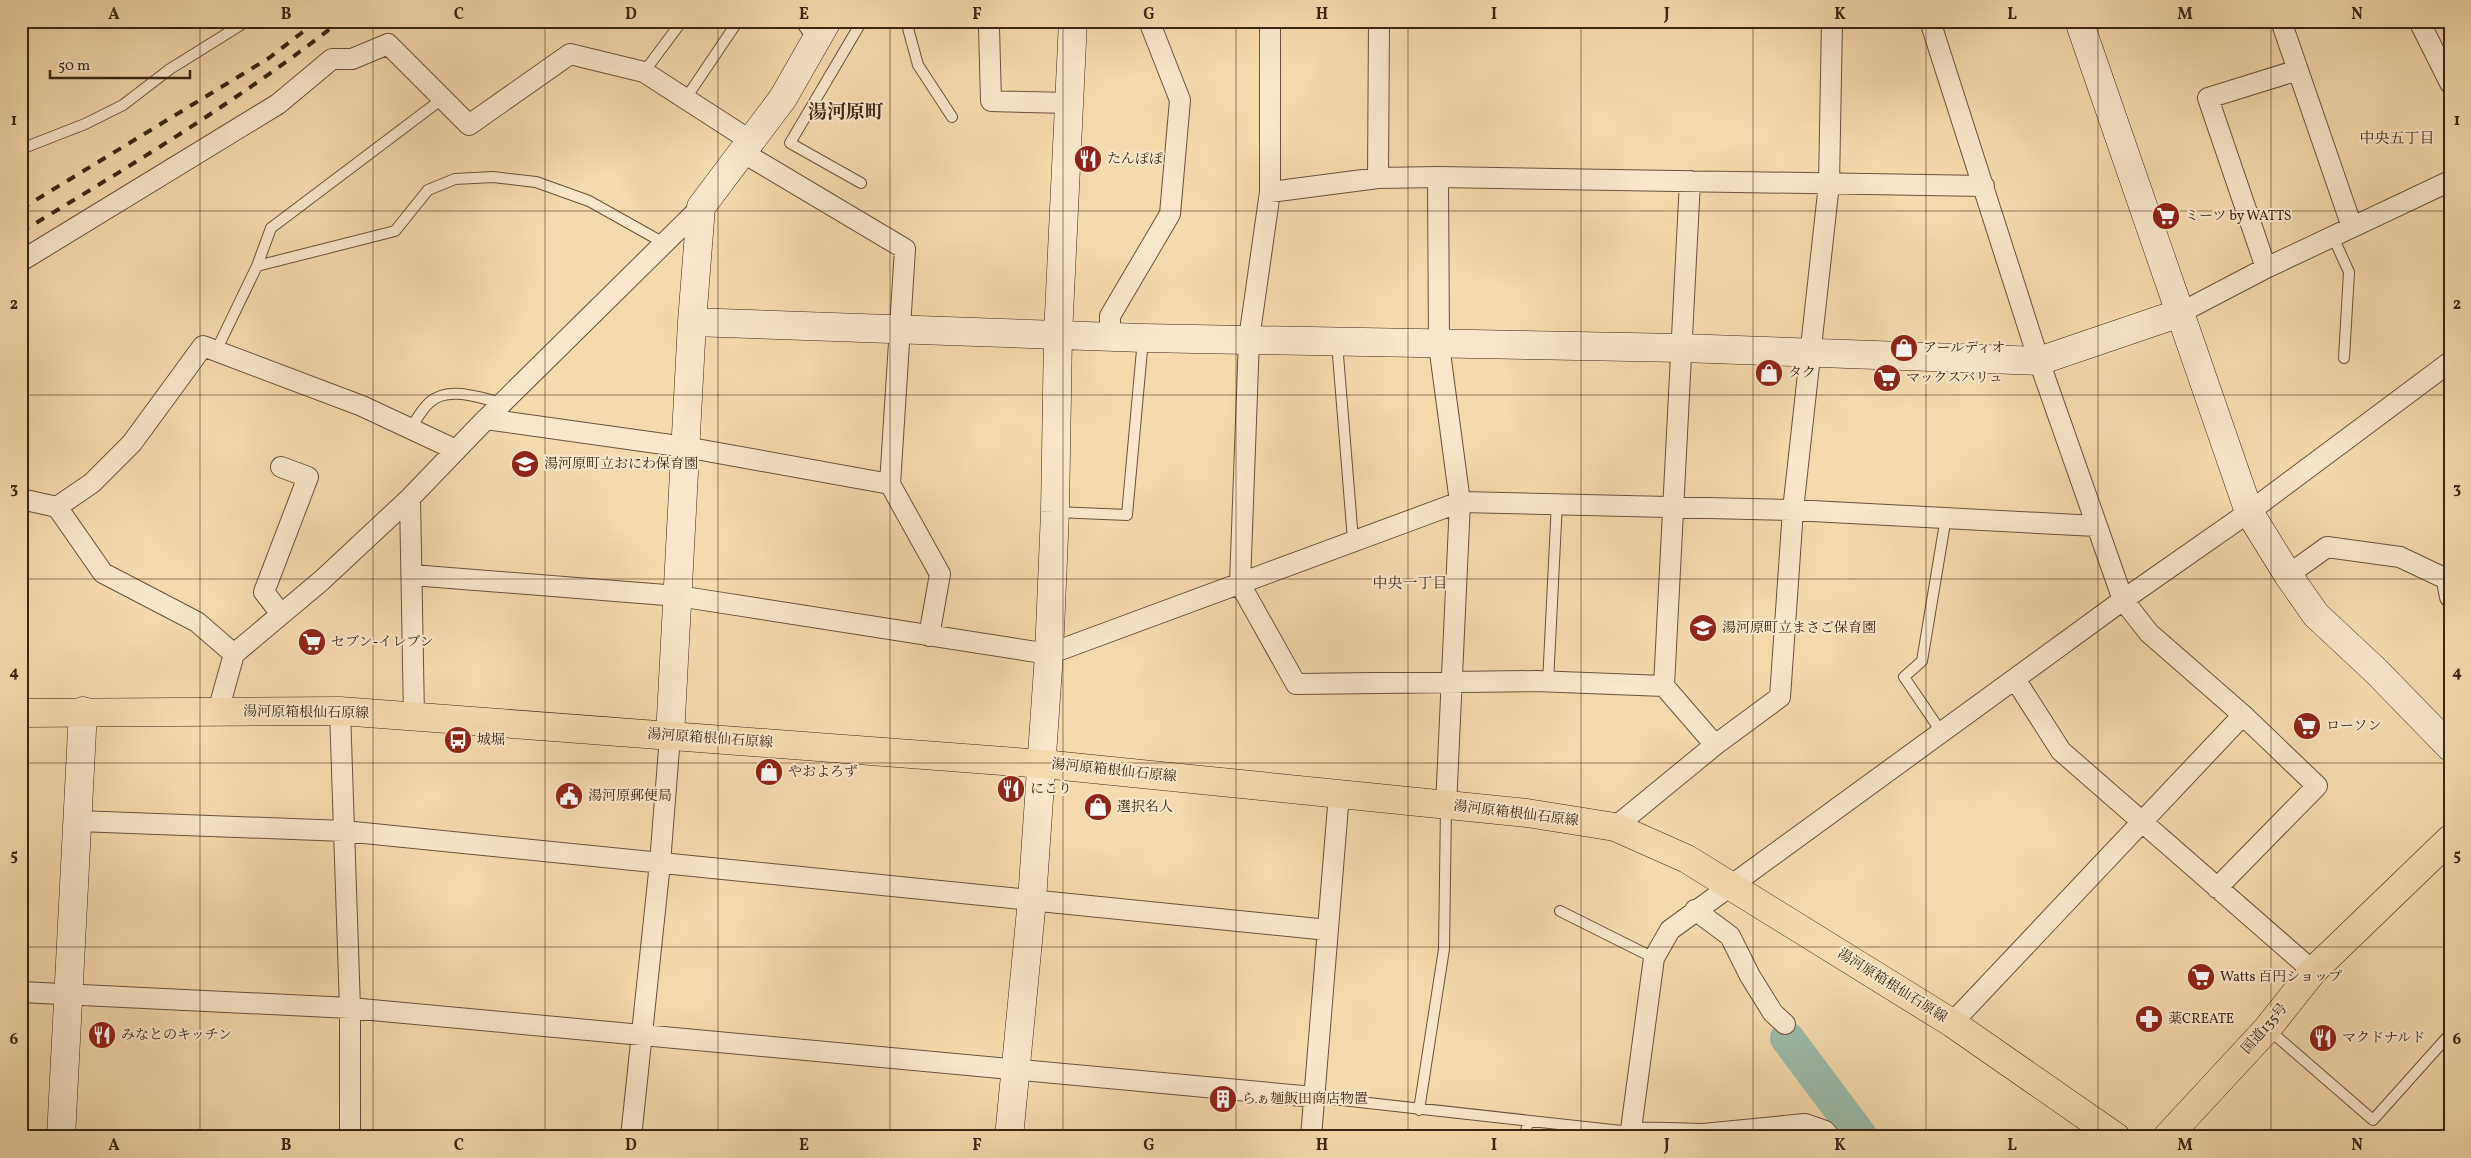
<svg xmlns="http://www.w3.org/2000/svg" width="2471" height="1158" font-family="Vollkorn,'Noto Serif JP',serif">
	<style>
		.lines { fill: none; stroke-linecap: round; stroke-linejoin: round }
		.river { stroke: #9cbbaa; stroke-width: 34 }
		.lane-casing { stroke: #69533b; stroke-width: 12 }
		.street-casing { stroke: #69533b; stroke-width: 22 }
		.secondary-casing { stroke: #3a2615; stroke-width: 29 }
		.primary-casing { stroke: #3a2615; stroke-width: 29 }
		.highway-casing { stroke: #3a2615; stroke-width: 29 }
		.lane { stroke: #f8e7ca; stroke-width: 10 }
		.street { stroke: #f8e7ca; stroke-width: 20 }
		.secondary { stroke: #f8e7ca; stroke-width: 28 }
		.primary { stroke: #f5daad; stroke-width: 28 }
		.highway { stroke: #f5daad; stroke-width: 28 }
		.rail { stroke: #3a2615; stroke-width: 4; stroke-dasharray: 9 9; stroke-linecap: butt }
		.grid { fill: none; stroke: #3a2615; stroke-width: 1; stroke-opacity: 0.55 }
		.labels { text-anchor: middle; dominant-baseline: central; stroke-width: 4; stroke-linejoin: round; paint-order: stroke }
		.poi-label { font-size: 14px; fill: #3a2615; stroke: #f8e7ca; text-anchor: start }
		.street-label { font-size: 14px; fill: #3a2615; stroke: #f8e7ca }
		.neighbourhood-label { font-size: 15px; fill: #3a2615; stroke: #f8e7ca }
		.district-label { font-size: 19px; font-weight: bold; fill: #3a2615; stroke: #f8e7ca }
		.neatline { fill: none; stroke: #3a2615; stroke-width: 2 }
		.grid-label { font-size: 16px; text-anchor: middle; font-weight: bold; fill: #3a2615 }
	</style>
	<rect width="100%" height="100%" fill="#f5daad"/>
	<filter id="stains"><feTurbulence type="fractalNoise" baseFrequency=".004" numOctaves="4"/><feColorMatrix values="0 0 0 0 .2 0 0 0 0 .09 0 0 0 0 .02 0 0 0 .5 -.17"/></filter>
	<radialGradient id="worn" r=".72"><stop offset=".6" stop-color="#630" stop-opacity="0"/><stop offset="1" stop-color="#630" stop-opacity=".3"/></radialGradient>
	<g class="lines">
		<path class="river" d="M 1787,1038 L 1861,1137"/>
		<defs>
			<path id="lane" d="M 800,21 L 814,41
				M 906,21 L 918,65 L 952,117
				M 644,72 L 682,21
				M 686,98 L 738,21
				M 21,149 L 85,124 L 123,105 L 170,69 L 247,21
				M 861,183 L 790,143 L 862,21
				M 2333,237 L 2349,272 L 2344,358
				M 257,266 L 395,231 L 428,190 L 455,179 L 493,177 L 536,182 L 589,201 L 664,243
				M 1337,343 L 1353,540
				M 216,351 L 257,266 L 271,228 L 442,99
				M 410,429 C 416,421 421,410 429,403 C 447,385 480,398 502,403
				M 1056,512 L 1127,515 L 1143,339
				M 1548,683 L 1557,502
				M 1942,733 L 1904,677 L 1922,661 L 1946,517
				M 1560,911 L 1654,958
				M 2268,1029 L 2373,1120 L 2450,1034
				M 1314,1097 L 1631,1132
				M 1419,1110 L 1444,949 L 1446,807
				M 1525,1137 L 1528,1121"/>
			<path id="street" d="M 987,21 L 989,28 L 991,101 L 1068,103
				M 1270,21 L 1270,192 L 1249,339 L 1240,584 L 1296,684 L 1536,681 L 1664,686 L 1715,745
				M 1379,21 L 1378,178 L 1438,177 L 1984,186
				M 1930,21 L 2039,361 L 2123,600 L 2149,633 L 2243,715 L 2317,786 L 2217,888
				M 2281,21 L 2352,227
				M 2419,21 L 2450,83
				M 742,152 L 905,249 L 890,484 L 940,574 L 929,636
				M 1438,177 L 1439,345 L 1460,502 L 1446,806
				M 1270,192 L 1378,178
				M 21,261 L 278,104 L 332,59 L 352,59 L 388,44 L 469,125 L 570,54 L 644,72 L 751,141
				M 2266,268 L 2208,98 L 2298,70
				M 2180,313 L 2266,268 L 2450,181
				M 1110,337 L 1110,316 L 1170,214 L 1180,100 L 1149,21
				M 486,419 L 685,447 L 890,484
				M 410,498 L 414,717
				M 21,499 L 57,507 L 92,483 L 132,443 L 203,346 L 362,406 L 456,450
				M 57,507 L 103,573 L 197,622 L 234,654
				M 412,575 L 678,596 L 1049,654 L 1460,502 L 1793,510 L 2096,526
				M 2288,575 L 2327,547 L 2400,557 L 2440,576 L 2450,576
				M 2446,576 L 2450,597
				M 281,614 L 264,592 L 308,477 L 281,467
				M 2015,679 L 2061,751 L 2313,971
				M 1664,686 L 1690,181
				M 218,711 L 234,654 L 321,581 L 410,498 L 486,419 L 701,207
				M 340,711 L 350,1008 L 350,1137
				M 78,821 L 344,831 L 1328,930
				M 1615,827 L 1715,745 L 1780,697 L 1793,510 L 1829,184 L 1832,21
				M 1695,910 L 1730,936 L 1750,976 L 1773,1013 L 1785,1024
				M 21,992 L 350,1008 L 1314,1097
				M 1952,1023 L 2243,715
				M 1631,1132 L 1703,1134 L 1805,1124 L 1825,1131 L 1830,1137
				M 631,1137 L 660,863 L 670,736
				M 1311,1137 L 1339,794
				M 1630,1137 L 1654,958 L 1670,930 L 2123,600 L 2249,512 L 2450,362"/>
			<path id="secondary" d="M 2079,21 L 2249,512 L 2288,575 L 2316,615 L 2376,671 L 2450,747
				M 692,322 L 1143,338 L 1682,348 L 2039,361 L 2180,313
				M 670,736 L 692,322 L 701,207 L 783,98 L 827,21
				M 61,1137 L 83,711
				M 1009,1137 L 1032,900 L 1049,654 L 1055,512 L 1058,335 L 1073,21"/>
			<path id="primary" d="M 21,713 L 340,711 L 1043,764 L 1527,813 L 1615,827 L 1687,859 L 1952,1023 L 2116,1137"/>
			<path id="highway" d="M 2167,1137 L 2267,1029 L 2313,971 L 2450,839"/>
		</defs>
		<use href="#lane" class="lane-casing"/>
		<use href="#street" class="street-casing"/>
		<use href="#secondary" class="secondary-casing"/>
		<use href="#primary" class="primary-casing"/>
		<use href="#highway" class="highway-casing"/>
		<use href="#lane" class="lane"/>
		<use href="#street" class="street"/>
		<use href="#secondary" class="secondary"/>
		<use href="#primary" class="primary"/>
		<use href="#highway" class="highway"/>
		<path class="rail" d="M 21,209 L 269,58 L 317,21
			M 21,232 C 130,166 240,100 340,21"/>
	</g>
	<path class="grid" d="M 200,21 L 200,1137M 373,21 L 373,1137M 545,21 L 545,1137M 718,21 L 718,1137M 890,21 L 890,1137M 1063,21 L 1063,1137M 1236,21 L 1236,1137M 1408,21 L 1408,1137M 1581,21 L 1581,1137M 1753,21 L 1753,1137M 1926,21 L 1926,1137M 2098,21 L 2098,1137M 2271,21 L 2271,1137M 21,211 L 2450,211M 21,395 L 2450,395M 21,579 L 2450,579M 21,763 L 2450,763M 21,947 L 2450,947"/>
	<defs>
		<symbol id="restaurant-disc" viewBox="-11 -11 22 22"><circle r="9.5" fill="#8f2418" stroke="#f8e7ca"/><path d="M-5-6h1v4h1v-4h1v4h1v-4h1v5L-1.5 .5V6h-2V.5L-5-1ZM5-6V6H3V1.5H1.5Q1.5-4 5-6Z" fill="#fff"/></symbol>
		<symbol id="supermarket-disc" viewBox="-11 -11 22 22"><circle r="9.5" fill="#8f2418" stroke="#f8e7ca"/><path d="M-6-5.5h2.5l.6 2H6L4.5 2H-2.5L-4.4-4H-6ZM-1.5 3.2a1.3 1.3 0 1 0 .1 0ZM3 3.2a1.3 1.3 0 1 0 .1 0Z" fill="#fff"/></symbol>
		<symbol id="shop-disc" viewBox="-11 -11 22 22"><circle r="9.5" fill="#8f2418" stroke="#f8e7ca"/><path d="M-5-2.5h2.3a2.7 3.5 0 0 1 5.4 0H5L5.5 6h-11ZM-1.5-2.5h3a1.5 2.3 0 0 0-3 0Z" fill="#fff"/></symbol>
		<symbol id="school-disc" viewBox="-11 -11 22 22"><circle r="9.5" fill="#8f2418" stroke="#f8e7ca"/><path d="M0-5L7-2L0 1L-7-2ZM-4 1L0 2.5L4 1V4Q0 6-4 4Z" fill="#fff"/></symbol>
		<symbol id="bus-disc" viewBox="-11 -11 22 22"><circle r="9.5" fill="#8f2418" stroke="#f8e7ca"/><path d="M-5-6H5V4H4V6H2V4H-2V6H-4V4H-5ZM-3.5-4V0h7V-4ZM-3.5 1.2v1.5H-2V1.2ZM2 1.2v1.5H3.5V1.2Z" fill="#fff"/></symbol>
		<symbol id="civic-disc" viewBox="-11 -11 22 22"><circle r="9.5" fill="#8f2418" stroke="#f8e7ca"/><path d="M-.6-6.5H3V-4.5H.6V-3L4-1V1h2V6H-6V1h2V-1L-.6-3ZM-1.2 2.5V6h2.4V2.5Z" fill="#fff"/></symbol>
		<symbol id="pharmacy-disc" viewBox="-11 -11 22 22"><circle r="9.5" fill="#8f2418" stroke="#f8e7ca"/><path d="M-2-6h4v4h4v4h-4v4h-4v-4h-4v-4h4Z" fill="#fff"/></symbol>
		<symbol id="building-disc" viewBox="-11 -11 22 22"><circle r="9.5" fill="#8f2418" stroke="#f8e7ca"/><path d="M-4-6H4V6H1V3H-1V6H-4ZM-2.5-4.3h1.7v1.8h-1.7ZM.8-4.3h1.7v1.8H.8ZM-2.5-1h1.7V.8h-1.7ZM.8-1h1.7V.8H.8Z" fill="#fff"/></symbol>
	</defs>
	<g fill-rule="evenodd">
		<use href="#restaurant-disc" x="1072" y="143" width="32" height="32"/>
		<use href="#supermarket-disc" x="2150" y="200" width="32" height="32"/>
		<use href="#shop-disc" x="1888" y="332" width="32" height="32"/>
		<use href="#shop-disc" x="1753" y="357" width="32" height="32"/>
		<use href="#supermarket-disc" x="1871" y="362" width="32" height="32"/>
		<use href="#school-disc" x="509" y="448" width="32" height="32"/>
		<use href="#school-disc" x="1687" y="612" width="32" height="32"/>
		<use href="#supermarket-disc" x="296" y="626" width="32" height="32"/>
		<use href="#supermarket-disc" x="2291" y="710" width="32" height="32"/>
		<use href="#bus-disc" x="442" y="724" width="32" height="32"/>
		<use href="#shop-disc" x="753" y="756" width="32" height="32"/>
		<use href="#restaurant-disc" x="995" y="773" width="32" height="32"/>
		<use href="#civic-disc" x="553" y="780" width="32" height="32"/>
		<use href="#shop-disc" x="1082" y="791" width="32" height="32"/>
		<use href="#supermarket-disc" x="2185" y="961" width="32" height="32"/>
		<use href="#pharmacy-disc" x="2133" y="1003" width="32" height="32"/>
		<use href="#restaurant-disc" x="86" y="1019" width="32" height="32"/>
		<use href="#restaurant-disc" x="2307" y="1022" width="32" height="32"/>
		<use href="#building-disc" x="1207" y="1083" width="32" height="32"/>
	</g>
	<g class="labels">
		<g class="poi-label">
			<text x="1107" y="159">たんぽぽ</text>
			<text x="2185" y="216">ミーツ by WATTS</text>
			<text x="1923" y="348">アールディオ</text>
			<text x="1788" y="373">タク</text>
			<text x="1906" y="378">マックスバリュ</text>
			<text x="544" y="464">湯河原町立おにわ保育園</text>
			<text x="1722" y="628">湯河原町立まさご保育園</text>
			<text x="331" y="642">セブン-イレブン</text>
			<text x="2326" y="726">ローソン</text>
			<text x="477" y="740">城堀</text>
			<text x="788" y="772">やおよろず</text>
			<text x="1030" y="789">にこり</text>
			<text x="588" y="796">湯河原郵便局</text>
			<text x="1117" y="807">選択名人</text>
			<text x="2220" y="977">Watts 百円ショップ</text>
			<text x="2168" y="1019">薬CREATE</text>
			<text x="121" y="1035">みなとのキッチン</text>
			<text x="2342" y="1038">マクドナルド</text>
			<text x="1242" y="1099">らぁ麺飯田商店物置</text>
		</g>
		<g class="street-label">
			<text transform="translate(306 713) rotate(1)">湯河原箱根仙石原線</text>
			<text transform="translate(710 739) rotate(4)">湯河原箱根仙石原線</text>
			<text transform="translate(1114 771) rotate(6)">湯河原箱根仙石原線</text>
			<text transform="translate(1516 814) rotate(7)">湯河原箱根仙石原線</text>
			<text transform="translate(1892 986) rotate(32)">湯河原箱根仙石原線</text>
			<text transform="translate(2265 1029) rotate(-49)">国道135号</text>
		</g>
		<g class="neighbourhood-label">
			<text x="2397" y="139">中央五丁目</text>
			<text x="1410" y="584">中央一丁目</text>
		</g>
		<g class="district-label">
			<text x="846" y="113">湯河原町</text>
		</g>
	</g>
	<rect width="2471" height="1158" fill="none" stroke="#f5daad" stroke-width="55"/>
	<path d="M50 70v8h140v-8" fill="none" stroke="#3a2615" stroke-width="2.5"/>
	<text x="58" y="70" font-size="15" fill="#3a2615" stroke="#f8e7ca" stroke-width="4" paint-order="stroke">50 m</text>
	<rect x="28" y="28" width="2416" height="1102" class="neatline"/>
	<g class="grid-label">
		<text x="114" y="19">A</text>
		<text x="286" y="19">B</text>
		<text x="459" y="19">C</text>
		<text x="631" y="19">D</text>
		<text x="804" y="19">E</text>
		<text x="977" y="19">F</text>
		<text x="1149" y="19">G</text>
		<text x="1322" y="19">H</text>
		<text x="1494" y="19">I</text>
		<text x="1667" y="19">J</text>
		<text x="1840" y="19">K</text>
		<text x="2012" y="19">L</text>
		<text x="2185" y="19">M</text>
		<text x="2357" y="19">N</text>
		<text x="14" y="125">1</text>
		<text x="2457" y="125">1</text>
		<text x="14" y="309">2</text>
		<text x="2457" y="309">2</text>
		<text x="14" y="493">3</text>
		<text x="2457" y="493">3</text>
		<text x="14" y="677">4</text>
		<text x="2457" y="677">4</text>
		<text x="14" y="860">5</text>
		<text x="2457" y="860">5</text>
		<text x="14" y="1044">6</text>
		<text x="2457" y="1044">6</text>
		<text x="114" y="1150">A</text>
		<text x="286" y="1150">B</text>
		<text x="459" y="1150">C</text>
		<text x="631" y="1150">D</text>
		<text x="804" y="1150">E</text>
		<text x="977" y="1150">F</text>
		<text x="1149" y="1150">G</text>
		<text x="1322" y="1150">H</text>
		<text x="1494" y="1150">I</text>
		<text x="1667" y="1150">J</text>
		<text x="1840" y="1150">K</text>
		<text x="2012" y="1150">L</text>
		<text x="2185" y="1150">M</text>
		<text x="2357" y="1150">N</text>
	</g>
	<rect width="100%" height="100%" filter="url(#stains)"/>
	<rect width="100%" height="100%" fill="url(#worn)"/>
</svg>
